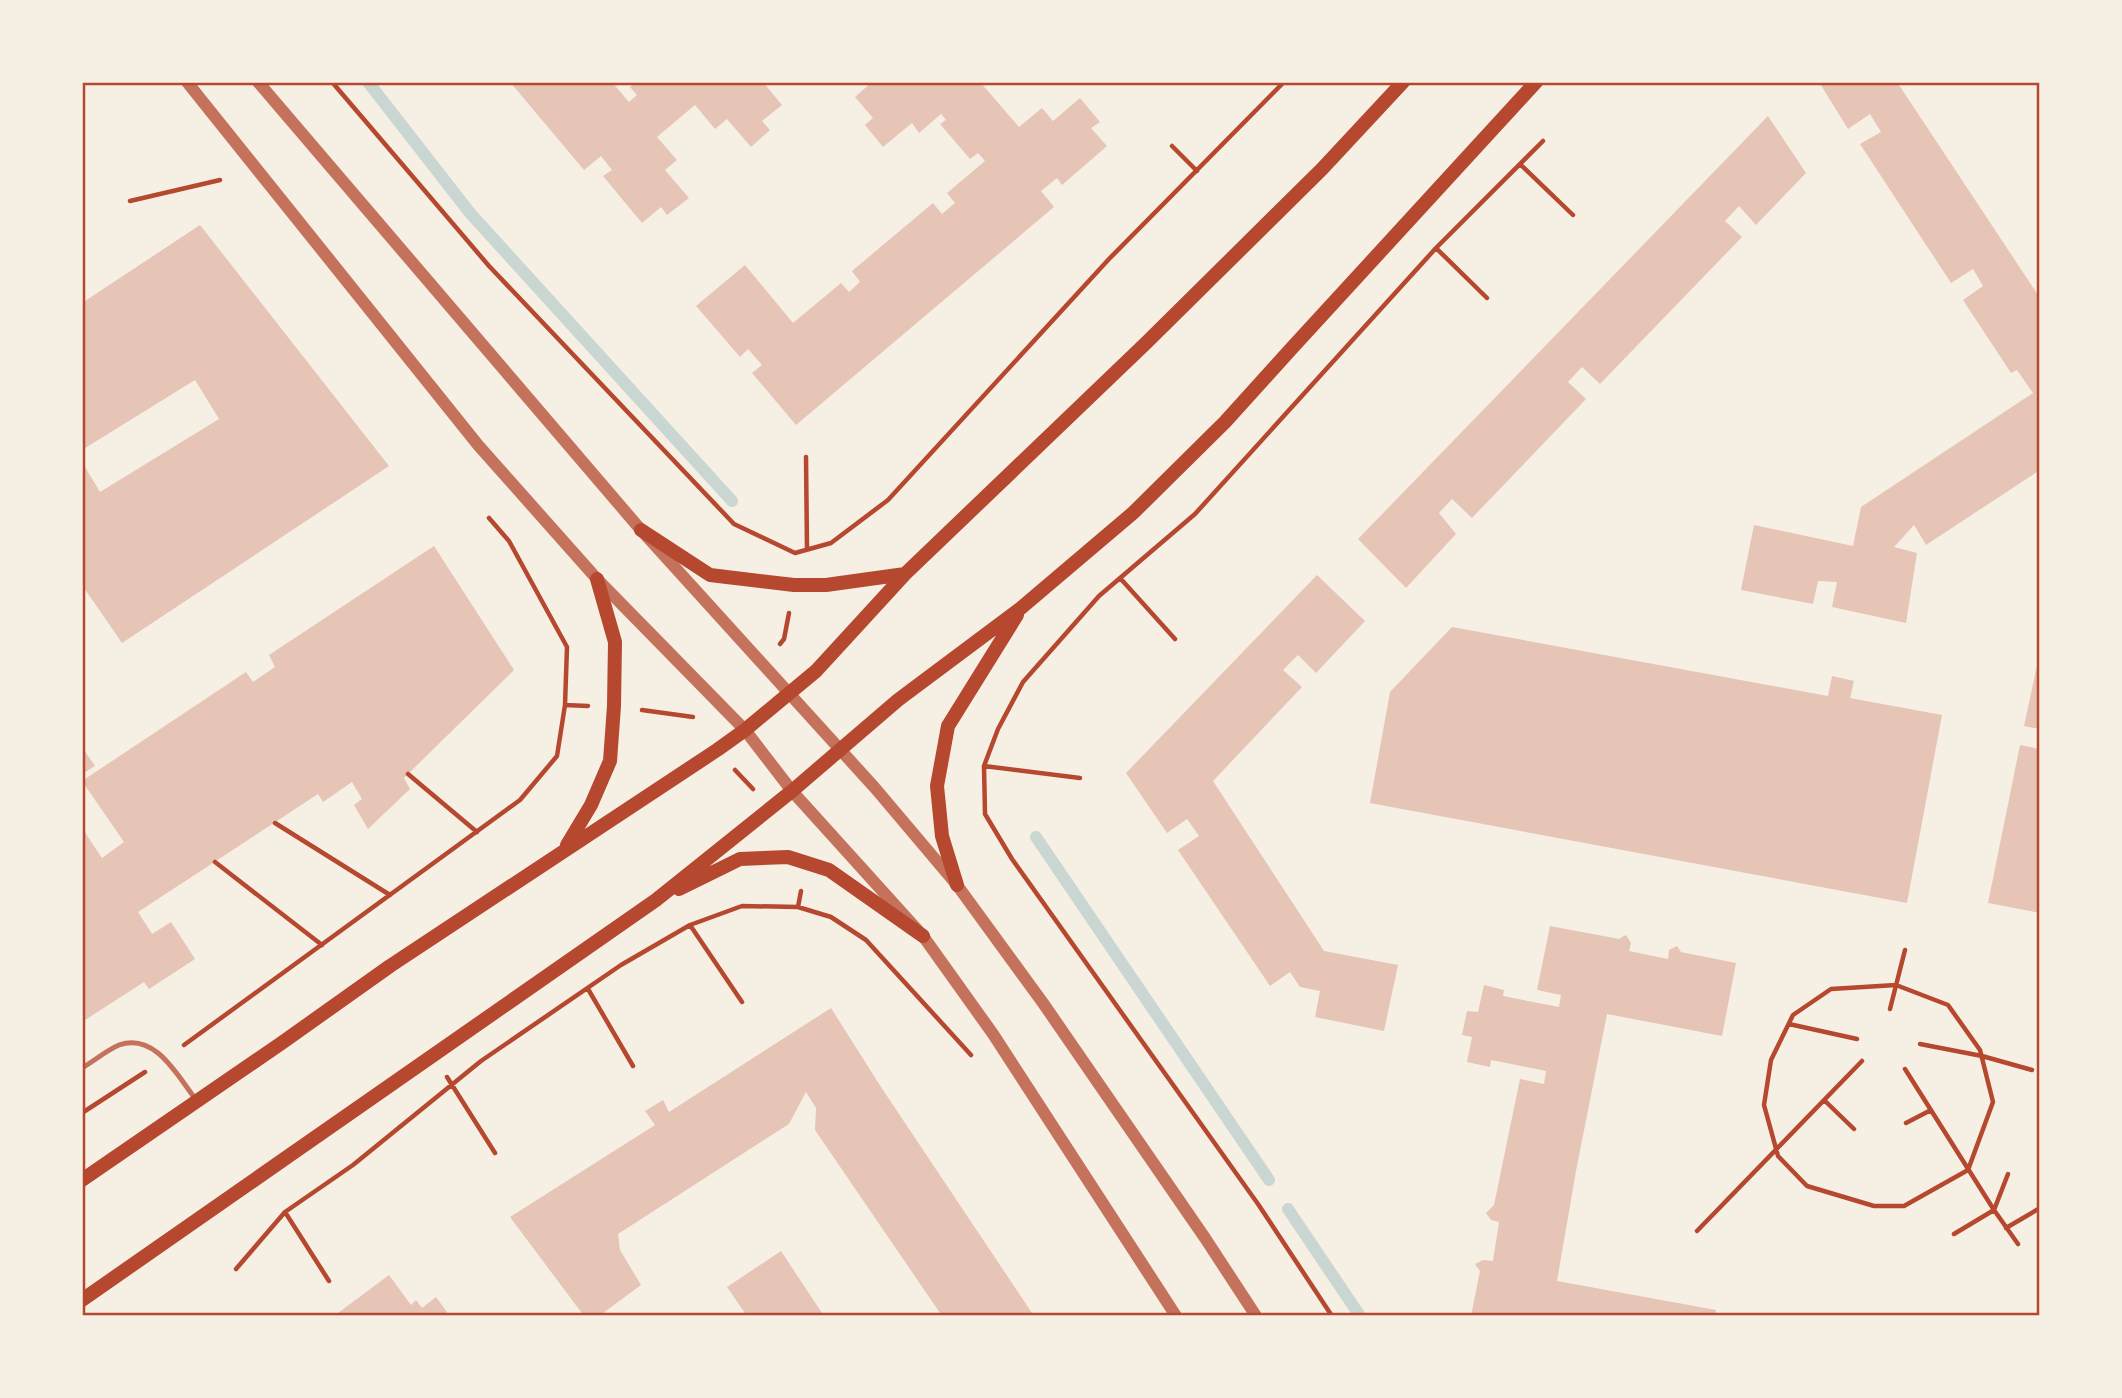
<svg xmlns="http://www.w3.org/2000/svg" width="2122" height="1398" font-family="'Crimson Pro',serif">
	<style>
		.lines { fill: none; stroke-linecap: round; stroke-linejoin: round }
		.stream { stroke: #c9d6d2; stroke-width: 12 }
		.building { fill: #e6c5b7 }
		.path { stroke: #b5482f; stroke-width: 4.5 }
		.service { stroke: #c5725c; stroke-width: 5 }
		.tertiary { stroke: #c5725c; stroke-width: 12 }
		.secondary { stroke: #b5482f; stroke-width: 14 }
		.neatline { fill: none; stroke: #b5482f; stroke-width: 2.5 }
	</style>
	<rect width="100%" height="100%" fill="#f6efe4"/>
	<g class="lines">
		<path class="stream" d="M 368,82 L 470,213 L 732,501
			M 1036,837 L 1269,1180
			M 1288,1209 L 1360,1316"/>
	</g>
	<path class="building" d="M 510,82 L 612,82 L 629,102 L 637,95 L 630,87 L 636,82 L 763,82 L 782,105 L 762,121 L 770,130 L 751,147 L 727,119 L 715,129 L 695,105 L 657,137 L 677,160 L 665,170 L 689,198 L 667,215 L 661,207 L 642,223 L 603,176 L 612,170 L 601,156 L 584,170 Z
		M 872,82 L 980,82 L 1019,127 L 1042,108 L 1053,121 L 1080,98 L 1100,122 L 1091,128 L 1107,146 L 1062,185 L 1057,178 L 1041,191 L 1054,207 L 796,425 L 752,373 L 762,365 L 748,349 L 740,357 L 696,306 L 745,265 L 793,323 L 841,283 L 849,292 L 860,282 L 852,271 L 933,203 L 942,214 L 955,203 L 947,193 L 985,161 L 978,153 L 970,159 L 940,124 L 946,120 L 941,114 L 919,133 L 912,123 L 883,147 L 865,125 L 873,118 L 855,97 Z
		M 1819,82 L 1897,82 L 2040,298 L 2040,440 L 2037,441 L 2040,446 L 2040,470 L 1926,545 L 1914,525 L 1894,547 L 1917,553 L 1906,623 L 1832,607 L 1837,582 L 1818,581 L 1813,604 L 1741,590 L 1754,525 L 1853,546 L 1861,507 L 2033,393 L 2017,370 L 2011,373 L 1963,300 L 1983,286 L 1973,269 L 1951,283 L 1860,144 L 1881,132 L 1870,114 L 1848,129 Z
		M 1768,116 L 1806,173 L 1756,225 L 1739,206 L 1725,221 L 1742,237 L 1600,384 L 1582,367 L 1568,382 L 1586,399 L 1472,518 L 1452,499 L 1439,513 L 1456,534 L 1406,588 L 1358,539 Z
		M 200,225 L 389,466 L 122,643 L 82,585 L 82,462 L 100,492 L 219,419 L 195,380 L 82,450 L 82,303 Z
		M 434,546 L 514,670 L 408,774 L 404,778 L 410,789 L 368,829 L 354,805 L 362,799 L 352,782 L 323,802 L 318,794 L 138,912 L 152,934 L 171,922 L 195,959 L 149,989 L 144,982 L 82,1022 L 82,828 L 102,858 L 124,842 L 82,781 L 246,672 L 253,682 L 275,667 L 269,655 Z
		M 1317,575 L 1365,621 L 1316,673 L 1298,655 L 1283,670 L 1302,687 L 1213,781 L 1324,951 L 1398,965 L 1384,1031 L 1315,1017 L 1320,991 L 1300,987 L 1290,972 L 1270,986 L 1178,850 L 1199,836 L 1187,819 L 1167,833 L 1126,773 Z
		M 1452,627 L 1828,696 L 1832,676 L 1854,681 L 1850,698 L 1942,715 L 1907,903 L 1370,803 L 1390,692 Z
		M 2039,656 L 2040,656 L 2040,729 L 2024,726 Z
		M 2020,745 L 2040,749 L 2040,913 L 1988,903 Z
		M 82,747 L 95,766 L 82,774 Z
		M 1550,926 L 1619,939 L 1626,935 L 1631,943 L 1629,951 L 1668,959 L 1669,950 L 1677,946 L 1681,952 L 1736,963 L 1722,1036 L 1607,1014 L 1576,1171 L 1557,1281 L 1716,1310 L 1715,1316 L 1471,1316 L 1480,1271 L 1475,1264 L 1483,1260 L 1493,1261 L 1499,1222 L 1491,1220 L 1486,1213 L 1494,1205 L 1520,1079 L 1544,1084 L 1546,1071 L 1491,1060 L 1490,1067 L 1467,1062 L 1472,1037 L 1462,1035 L 1467,1011 L 1478,1012 L 1484,985 L 1504,990 L 1503,996 L 1559,1007 L 1561,995 L 1537,990 Z
		M 831,1008 L 881,1087 L 1034,1316 L 942,1316 L 815,1130 L 816,1108 L 806,1092 L 789,1124 L 618,1234 L 620,1250 L 641,1285 L 599,1316 L 584,1316 L 510,1217 L 655,1125 L 645,1111 L 663,1100 L 669,1112 Z
		M 781,1251 L 824,1316 L 747,1316 L 727,1287 Z
		M 389,1275 L 411,1305 L 416,1300 L 422,1308 L 436,1297 L 447,1312 L 442,1316 L 334,1316 Z"/>
	<g class="lines">
		<path class="path" d="M 332,82 L 489,266 L 734,524 L 795,553 L 831,543 L 888,500 L 1109,259 L 1284,82
			M 1172,146 L 1197,171
			M 1520,164 L 1573,215
			M 130,201 L 220,180
			M 1436,248 L 1487,298
			M 806,457 L 807,549
			M 1120,578 L 1175,639
			M 780,644 L 784,639 L 789,613
			M 565,705 L 588,706
			M 642,710 L 693,717
			M 984,766 L 1080,778
			M 735,770 L 753,789
			M 408,774 L 477,832
			M 275,823 L 390,895
			M 215,862 L 322,945
			M 798,907 L 801,891
			M 690,925 L 742,1002
			M 1896,985 L 1948,1005 L 1980,1050 L 1993,1102 L 1968,1170 L 1904,1206 L 1874,1206 L 1807,1186 L 1778,1156 L 1764,1105 L 1771,1060 L 1793,1015 L 1831,989 Z
			M 588,989 L 633,1066
			M 1890,1009 L 1905,950
			M 1789,1024 L 1857,1039
			M 1920,1044 L 1982,1056 L 2032,1070
			M 184,1045 L 520,800 L 557,756 L 565,705 L 567,647 L 509,541 L 489,518
			M 1905,1069 L 1994,1210 L 2018,1244
			M 447,1077 L 495,1153
			M 1824,1100 L 1854,1129
			M 82,1113 L 145,1072
			M 1906,1123 L 1931,1110
			M 285,1212 L 329,1281
			M 2006,1228 L 2040,1208
			M 1697,1231 L 1862,1061
			M 1954,1234 L 1994,1210 L 2008,1174
			M 236,1269 L 285,1212 L 353,1165 L 481,1061 L 621,965 L 690,925 L 742,906 L 798,907 L 831,917 L 866,940 L 971,1055
			M 1332,1316 L 1258,1204 L 1012,859 L 985,814 L 984,766 L 998,729 L 1023,682 L 1099,596 L 1195,514 L 1436,248 L 1543,141"/>
		<path class="service" d="M 82,1068 C 94,1061 107,1050 119,1045 C 156,1032 178,1077 197,1101"/>
		<path class="tertiary" d="M 187,82 L 478,445 L 597,579 L 745,730 L 792,791 L 923,936 L 993,1034 L 1176,1316
			M 258,82 L 641,530 L 875,788 L 957,885 L 1043,1003 L 1205,1238 L 1256,1316"/>
		<path class="secondary" d="M 641,530 L 710,575 L 794,585 L 826,585 L 905,574
			M 567,845 L 591,805 L 610,761 L 614,706 L 615,642 L 597,579
			M 957,885 L 942,836 L 937,786 L 948,726 L 1017,615
			M 679,889 L 740,859 L 788,857 L 829,870 L 923,936
			M 82,1180 L 283,1042 L 390,966 L 717,750 L 745,730 L 816,671 L 905,574 L 1146,343 L 1322,169 L 1403,82
			M 82,1300 L 656,900 L 792,791 L 898,700 L 1021,608 L 1133,513 L 1225,422 L 1291,349 L 1536,82"/>
	</g>
	<rect width="2122" height="1398" fill="none" stroke="#f6efe4" stroke-width="168"/>
	<rect x="84" y="84" width="1954" height="1230" class="neatline"/>
</svg>
